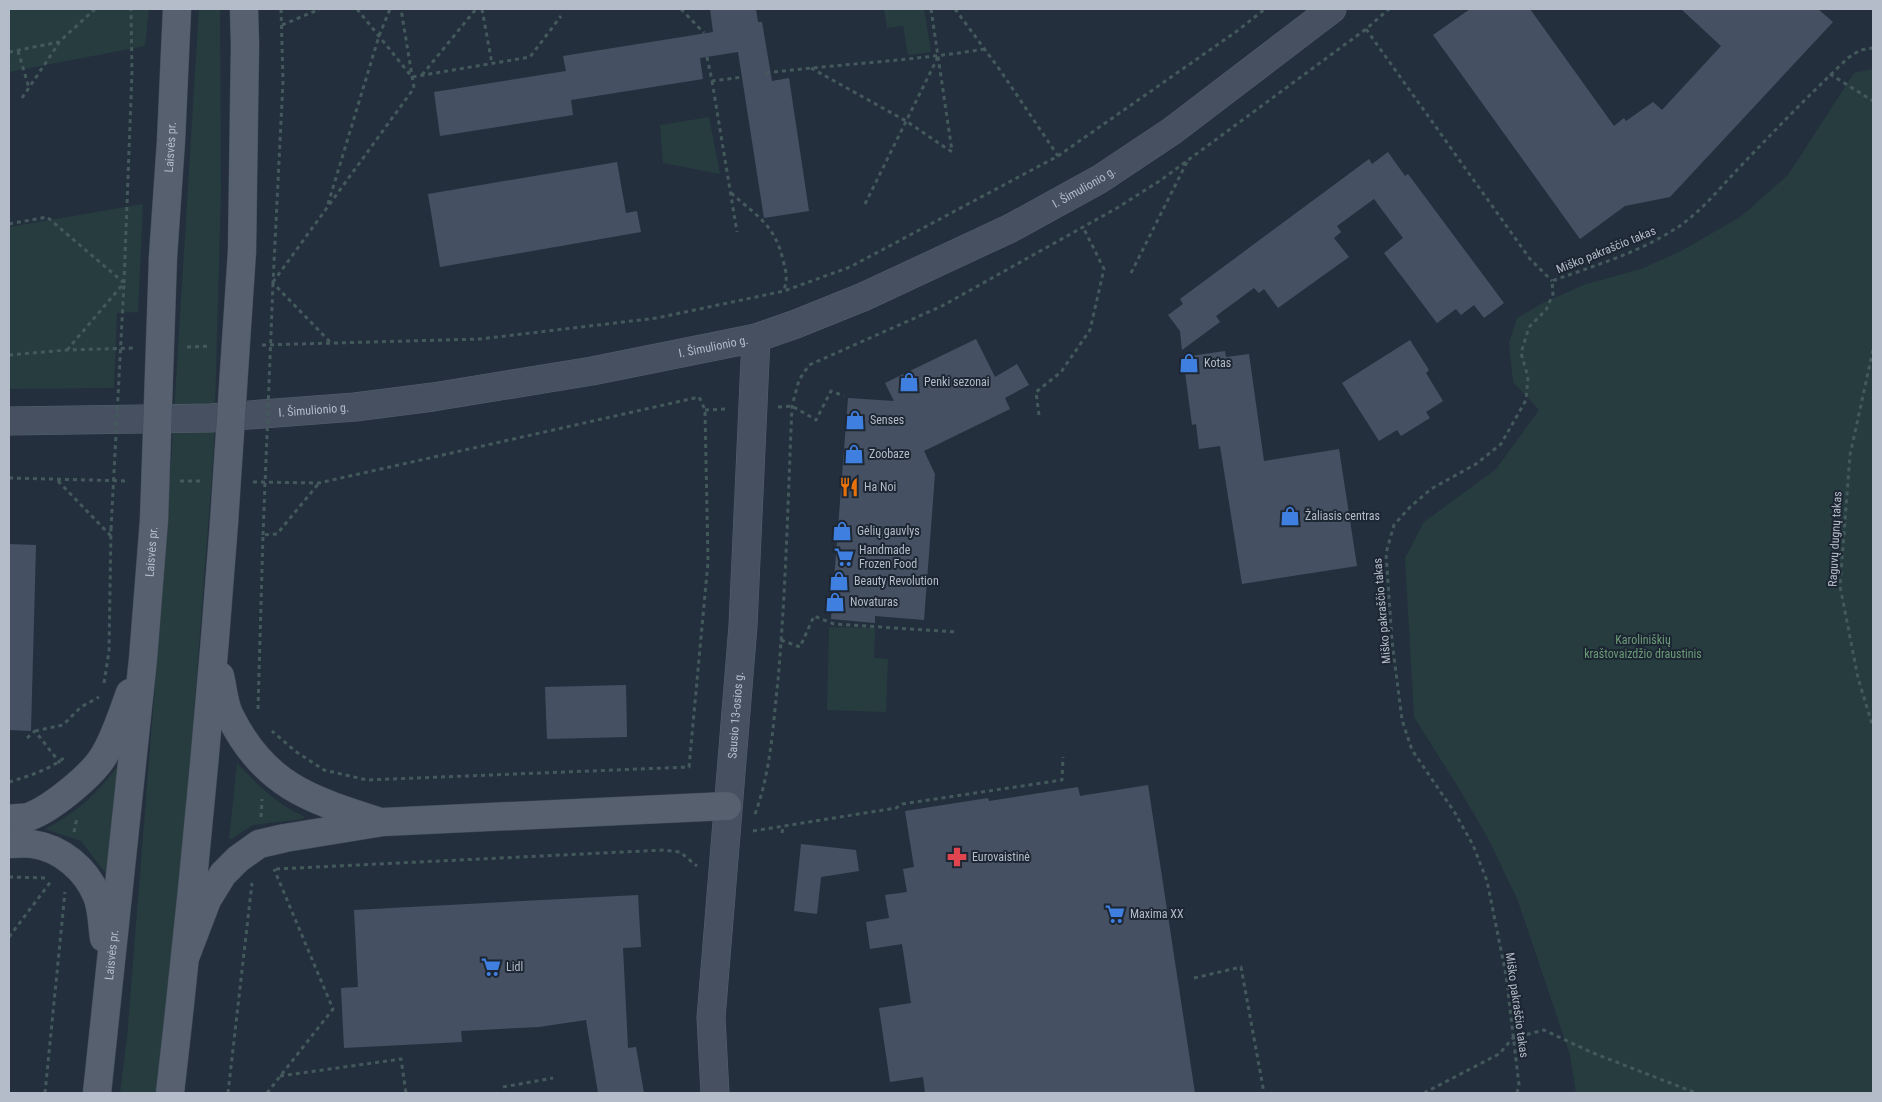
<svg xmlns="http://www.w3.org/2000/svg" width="1882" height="1102" font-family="'Roboto Condensed',sans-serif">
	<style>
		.green { fill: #263c3f }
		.building { fill: #455162 }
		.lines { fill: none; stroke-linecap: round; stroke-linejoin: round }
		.secondary-casing { stroke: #565f6c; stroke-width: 29 }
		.primary-casing { stroke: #414a57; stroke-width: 29 }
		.path { stroke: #44595c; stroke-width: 3; stroke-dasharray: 4 4; stroke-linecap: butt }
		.secondary { stroke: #465061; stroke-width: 28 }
		.primary { stroke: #56606e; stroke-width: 28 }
		.primary-bridge-casing { stroke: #414a57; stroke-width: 29; stroke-linecap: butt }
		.path-bridge { stroke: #44595c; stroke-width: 3; stroke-dasharray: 4 4; stroke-linecap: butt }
		.primary-bridge { stroke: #56606e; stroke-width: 28 }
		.labels { text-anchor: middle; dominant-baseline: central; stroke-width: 4; stroke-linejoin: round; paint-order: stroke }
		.street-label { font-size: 12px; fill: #b4bcc9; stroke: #1d2633 }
		.poi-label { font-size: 12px; fill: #b4bcc9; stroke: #1d2633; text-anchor: start }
		.park-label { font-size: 12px; fill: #6b9a76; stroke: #1d2633 }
	</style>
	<rect width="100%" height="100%" fill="#242f3e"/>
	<path class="green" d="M 9,9 L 149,9 L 145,46 L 9,72 Z
		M 199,9 L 220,9 L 221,190 L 214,447 L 189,779 L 166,1012 L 156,1093 L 120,1093 L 127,1038 L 165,559 Z
		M 884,9 L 924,9 L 931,52 L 908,55 L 903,26 L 887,28 Z
		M 1873,69 L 1873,1093 L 1576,1093 L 1570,1055 L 1518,901 L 1488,838 L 1460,790 L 1414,717 L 1405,558 L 1424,522 L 1496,469 L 1539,410 L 1513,382 L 1509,343 L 1517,318 L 1543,303 L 1586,284 L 1641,269 L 1681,251 L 1740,217 L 1788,175 L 1854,73 Z
		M 709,117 L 720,174 L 663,163 L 660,125 Z
		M 143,204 L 138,312 L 117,313 L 114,388 L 9,389 L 9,227 Z
		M 829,627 L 875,628 L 874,658 L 888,659 L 886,712 L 827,710 Z
		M 120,762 L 110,879 L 81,841 L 45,829 C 76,813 101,791 120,762 Z
		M 237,763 C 257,784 277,805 304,816 L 303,819 L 253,825 L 231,839 L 229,839 Z"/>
	<path class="building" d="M 710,9 L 756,9 L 758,22 L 762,22 L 772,81 L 789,78 L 809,211 L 764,218 L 738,52 L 700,58 L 703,79 L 571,100 L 573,115 L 440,136 L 434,92 L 566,71 L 563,56 L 713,32 Z
		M 1470,9 L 1530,9 L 1614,126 L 1624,118 L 1626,121 L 1653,102 L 1662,110 L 1721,46 L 1681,9 L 1818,9 L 1833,22 L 1670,197 L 1625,206 L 1580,239 L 1433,35 Z
		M 1388,152 L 1405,176 L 1408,174 L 1504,303 L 1484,318 L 1474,305 L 1461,315 L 1456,309 L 1437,323 L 1384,253 L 1403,238 L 1374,199 L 1337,226 L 1341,232 L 1334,238 L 1349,257 L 1278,308 L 1264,289 L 1259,293 L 1254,288 L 1216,316 L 1220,322 L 1182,350 L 1180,331 L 1168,315 L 1183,304 L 1180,299 L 1369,159 L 1372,164 Z
		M 617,162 L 626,213 L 637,211 L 641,232 L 440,267 L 428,194 Z
		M 976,339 L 995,377 L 1017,364 L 1029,385 L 1005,398 L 1010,409 L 924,451 L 935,474 L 924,620 L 875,616 L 875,623 L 831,619 L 848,398 L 894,401 L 885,383 Z
		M 1410,340 L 1429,370 L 1426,373 L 1443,401 L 1426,412 L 1430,418 L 1401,436 L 1397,430 L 1379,441 L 1342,383 Z
		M 1225,351 L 1226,357 L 1249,354 L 1264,461 L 1339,449 L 1357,566 L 1242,584 L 1220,446 L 1199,449 L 1196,424 L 1192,425 L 1183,357 Z
		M 9,544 L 36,545 L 31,731 L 9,730 Z
		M 626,685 L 627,737 L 547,739 L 545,687 Z
		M 1148,785 L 1195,1093 L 925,1093 L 923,1077 L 890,1082 L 879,1008 L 911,1003 L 902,944 L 870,949 L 866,922 L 889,918 L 885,895 L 907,892 L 903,869 L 914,867 L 905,811 L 988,798 L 989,801 L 1078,787 L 1080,796 Z
		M 801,844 L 856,850 L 859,871 L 821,877 L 817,914 L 794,911 Z
		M 638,895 L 641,947 L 623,948 L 628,1048 L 636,1047 L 644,1093 L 598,1093 L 586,1020 L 539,1027 L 461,1031 L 462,1042 L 344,1048 L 341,988 L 358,987 L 354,910 Z"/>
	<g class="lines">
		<defs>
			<g id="secondary">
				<path id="s1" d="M 9,421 L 210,418 L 355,407 L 433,397 L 592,371 L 756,338 L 796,324 L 863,297 L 1011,228 L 1100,179 L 1172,131 L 1332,9"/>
				<path id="s2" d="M 715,1093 L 711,1018 L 743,626 L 756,338"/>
			</g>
			<g id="primary">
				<path d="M 242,251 L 245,45 L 244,9"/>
				<path id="s3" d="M 163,257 L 171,141 L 177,9"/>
				<path d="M 220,676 C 223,688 224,705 230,716 C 264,785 309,799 377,821"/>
				<path d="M 9,819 C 15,818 22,818 28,817 C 50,810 91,776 103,757 C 115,738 122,714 130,693"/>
				<path d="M 9,844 C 16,844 25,843 32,844 C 61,848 86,869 97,896 C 102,908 102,925 104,938"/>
				<path d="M 186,955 L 207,900 L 223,874 L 238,859 L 259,844 L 285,838 L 383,822 L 727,806"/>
				<path id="s4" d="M 97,1093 L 143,659 L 154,520"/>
				<path d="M 170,1093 C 192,903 210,713 224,523"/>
			</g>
		</defs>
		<use href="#secondary" class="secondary-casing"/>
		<use href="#primary" class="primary-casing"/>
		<path class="path" d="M 281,9 L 283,81 L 273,283 L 330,342
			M 357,9 L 412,77 L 530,57 L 561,16
			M 482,9 L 492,64
			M 681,9 L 704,33
			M 931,9 L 952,151
			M 955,9 L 1000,70 L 1058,156
			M 282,25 L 320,9
			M 1366,29 L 1530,259 L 1552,281
			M 18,51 L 29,88
			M 9,52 L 59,42 L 95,9
			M 707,57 L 712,81 L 742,77
			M 811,68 L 906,121 L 952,152
			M 766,73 C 839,64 912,61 985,49
			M 1830,74 L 1873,101
			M 422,75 L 476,9
			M 712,81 L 737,232
			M 22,98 L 59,43
			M 731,193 C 757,216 775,225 783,260 C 786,272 788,277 784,290
			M 328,204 L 379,36 L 390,9
			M 865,204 L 938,57
			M 9,224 L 47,217 L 123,282
			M 1131,273 L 1188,160
			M 273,282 L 414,88 L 401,9
			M 262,345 L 480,339 L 657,318 L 784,291 L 850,267 L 1058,156 L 1237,31 L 1265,9
			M 187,347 L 210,346
			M 67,350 L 124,283 L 132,72 L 131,9
			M 1873,350 L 1850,455 L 1840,586 L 1858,678 L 1873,727
			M 9,355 L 67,350 L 135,348
			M 778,407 L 792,406 L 816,420 L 831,391 L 844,396
			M 705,410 L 727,409
			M 1039,415 L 1036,392 L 1061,372 L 1090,330 L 1104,269 L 1083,227
			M 9,478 L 129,481
			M 58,481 L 111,536
			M 180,481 L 201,481
			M 253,482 L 319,483 L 699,397 L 705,410 L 708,562 L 689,767 L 367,780 L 324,770 L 295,751 L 272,731
			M 781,640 L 800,647 L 814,616 L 834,624 L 957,632
			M 104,683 L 109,651 L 111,529
			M 258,709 L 263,535 L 277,534 L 319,483
			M 35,731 L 63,725 L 81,707 L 99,697
			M 27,738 L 35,731 L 60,763
			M 9,782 C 29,776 49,770 65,757
			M 755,814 C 771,771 773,725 778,680 C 786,589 788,497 792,406 L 799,380 L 809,365 L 942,306 L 1117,208 L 1161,180 L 1366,29 L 1389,9
			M 261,817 L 262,799
			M 753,831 L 896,808 L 902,804 L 1062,780 L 1063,757
			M 74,832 L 77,818
			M 782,833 L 783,827
			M 276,869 L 664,850 L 680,852 L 697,866
			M 9,877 L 48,878
			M 9,937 L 52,880
			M 1194,978 L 1241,967 L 1264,1093
			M 280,1076 L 401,1059 L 406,1093
			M 503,1087 L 553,1078
			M 45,1093 L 65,892
			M 228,1093 L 252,883
			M 267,1093 L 333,1009 L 274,869
			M 1424,1093 L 1499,1054 L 1513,1038 L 1544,1030 L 1593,1053 L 1696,1093
			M 1517,1093 L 1519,1085 L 1506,975 L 1487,881 L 1473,845 L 1455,813 L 1412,750 L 1402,720 L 1392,641 L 1386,553 L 1394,525 L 1410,507 L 1431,489 L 1476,464 L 1501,444 L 1526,400 L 1528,377 L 1521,353 L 1529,327 L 1546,310 L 1553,294 L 1552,281 C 1593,266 1638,253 1675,229 C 1699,214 1718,190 1738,169 C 1774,131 1810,94 1848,58 L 1860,50 L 1873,48"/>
		<use href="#secondary" class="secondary"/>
		<use href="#primary" class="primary"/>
		<defs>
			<path id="primary-bridge" d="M 154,520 L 163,257
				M 224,523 L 242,251"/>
		</defs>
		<use href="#primary-bridge" class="primary-bridge-casing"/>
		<path class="path-bridge" d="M 111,529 L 124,283
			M 263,535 L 273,283"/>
		<use href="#primary-bridge" class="primary-bridge"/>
	</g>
	<defs>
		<symbol id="shop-bare" viewBox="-9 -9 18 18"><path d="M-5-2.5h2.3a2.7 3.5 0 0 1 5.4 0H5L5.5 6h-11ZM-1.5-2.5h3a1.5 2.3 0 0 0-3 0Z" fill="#3f7fe0" stroke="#1d2633" stroke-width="2.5" paint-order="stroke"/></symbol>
		<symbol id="restaurant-bare" viewBox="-9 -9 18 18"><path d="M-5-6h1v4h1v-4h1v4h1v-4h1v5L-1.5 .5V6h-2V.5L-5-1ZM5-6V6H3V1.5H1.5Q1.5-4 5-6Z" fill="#e8710a" stroke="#1d2633" stroke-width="2.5" paint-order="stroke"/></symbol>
		<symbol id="supermarket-bare" viewBox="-9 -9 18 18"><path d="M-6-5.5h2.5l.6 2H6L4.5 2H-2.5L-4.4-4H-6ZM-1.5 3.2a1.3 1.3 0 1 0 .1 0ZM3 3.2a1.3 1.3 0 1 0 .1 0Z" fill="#3f7fe0" stroke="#1d2633" stroke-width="2.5" paint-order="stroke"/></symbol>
		<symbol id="pharmacy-bare" viewBox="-9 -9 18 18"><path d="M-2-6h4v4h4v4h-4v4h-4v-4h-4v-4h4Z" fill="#e0444e" stroke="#1d2633" stroke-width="2.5" paint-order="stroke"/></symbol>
	</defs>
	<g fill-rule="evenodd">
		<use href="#shop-bare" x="1175" y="349" width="28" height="28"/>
		<use href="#shop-bare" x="895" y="368" width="28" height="28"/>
		<use href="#shop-bare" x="841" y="406" width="28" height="28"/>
		<use href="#shop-bare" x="840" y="440" width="28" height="28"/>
		<use href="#restaurant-bare" x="835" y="473" width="28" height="28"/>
		<use href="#shop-bare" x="1276" y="502" width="28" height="28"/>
		<use href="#shop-bare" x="828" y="517" width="28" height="28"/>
		<use href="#supermarket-bare" x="830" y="543" width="28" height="28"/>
		<use href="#shop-bare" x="825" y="567" width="28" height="28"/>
		<use href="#shop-bare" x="821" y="588" width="28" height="28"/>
		<use href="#pharmacy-bare" x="943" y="843" width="28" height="28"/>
		<use href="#supermarket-bare" x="1101" y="900" width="28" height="28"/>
		<use href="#supermarket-bare" x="477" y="953" width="28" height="28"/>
	</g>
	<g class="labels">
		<g class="street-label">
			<text stroke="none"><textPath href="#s3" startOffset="110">Laisvės pr.</textPath></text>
			<text stroke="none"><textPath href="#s1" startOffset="1115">I. Šimulionio g.</textPath></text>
			<text transform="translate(1606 250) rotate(-22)">Miško pakraščio takas</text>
			<text stroke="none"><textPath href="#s1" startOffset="710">I. Šimulionio g.</textPath></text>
			<text stroke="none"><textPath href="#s1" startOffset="305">I. Šimulionio g.</textPath></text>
			<text transform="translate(1835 539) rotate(-87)">Raguvų dugnų takas</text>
			<text stroke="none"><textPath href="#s4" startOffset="544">Laisvės pr.</textPath></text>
			<text transform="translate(1382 611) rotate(-95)">Miško pakraščio takas</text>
			<text stroke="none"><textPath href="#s2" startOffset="379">Sausio 13-osios g.</textPath></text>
			<text stroke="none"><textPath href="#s4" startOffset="139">Laisvės pr.</textPath></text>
			<text transform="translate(1517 1005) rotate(82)">Miško pakraščio takas</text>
		</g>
		<g class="poi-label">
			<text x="1204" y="363">Kotas</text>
			<text x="924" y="382">Penki sezonai</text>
			<text x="870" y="420">Senses</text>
			<text x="869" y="454">Zoobaze</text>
			<text x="864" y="487">Ha Noi</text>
			<text x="1305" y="516">Žaliasis centras</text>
			<text x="857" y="531">Gėlių gauvlys</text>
			<text x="859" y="550">Handmade<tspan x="859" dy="14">Frozen Food</tspan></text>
			<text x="854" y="581">Beauty Revolution</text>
			<text x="850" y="602">Novaturas</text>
			<text x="972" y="857">Eurovaistinė</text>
			<text x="1130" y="914">Maxima XX</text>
			<text x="506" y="967">Lidl</text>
		</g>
		<g class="park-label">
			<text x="1643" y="640">Karoliniškių<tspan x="1643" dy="14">kraštovaizdžio draustinis</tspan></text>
		</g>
	</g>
	<rect width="1882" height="1102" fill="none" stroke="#b4bcc9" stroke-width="20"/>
</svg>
